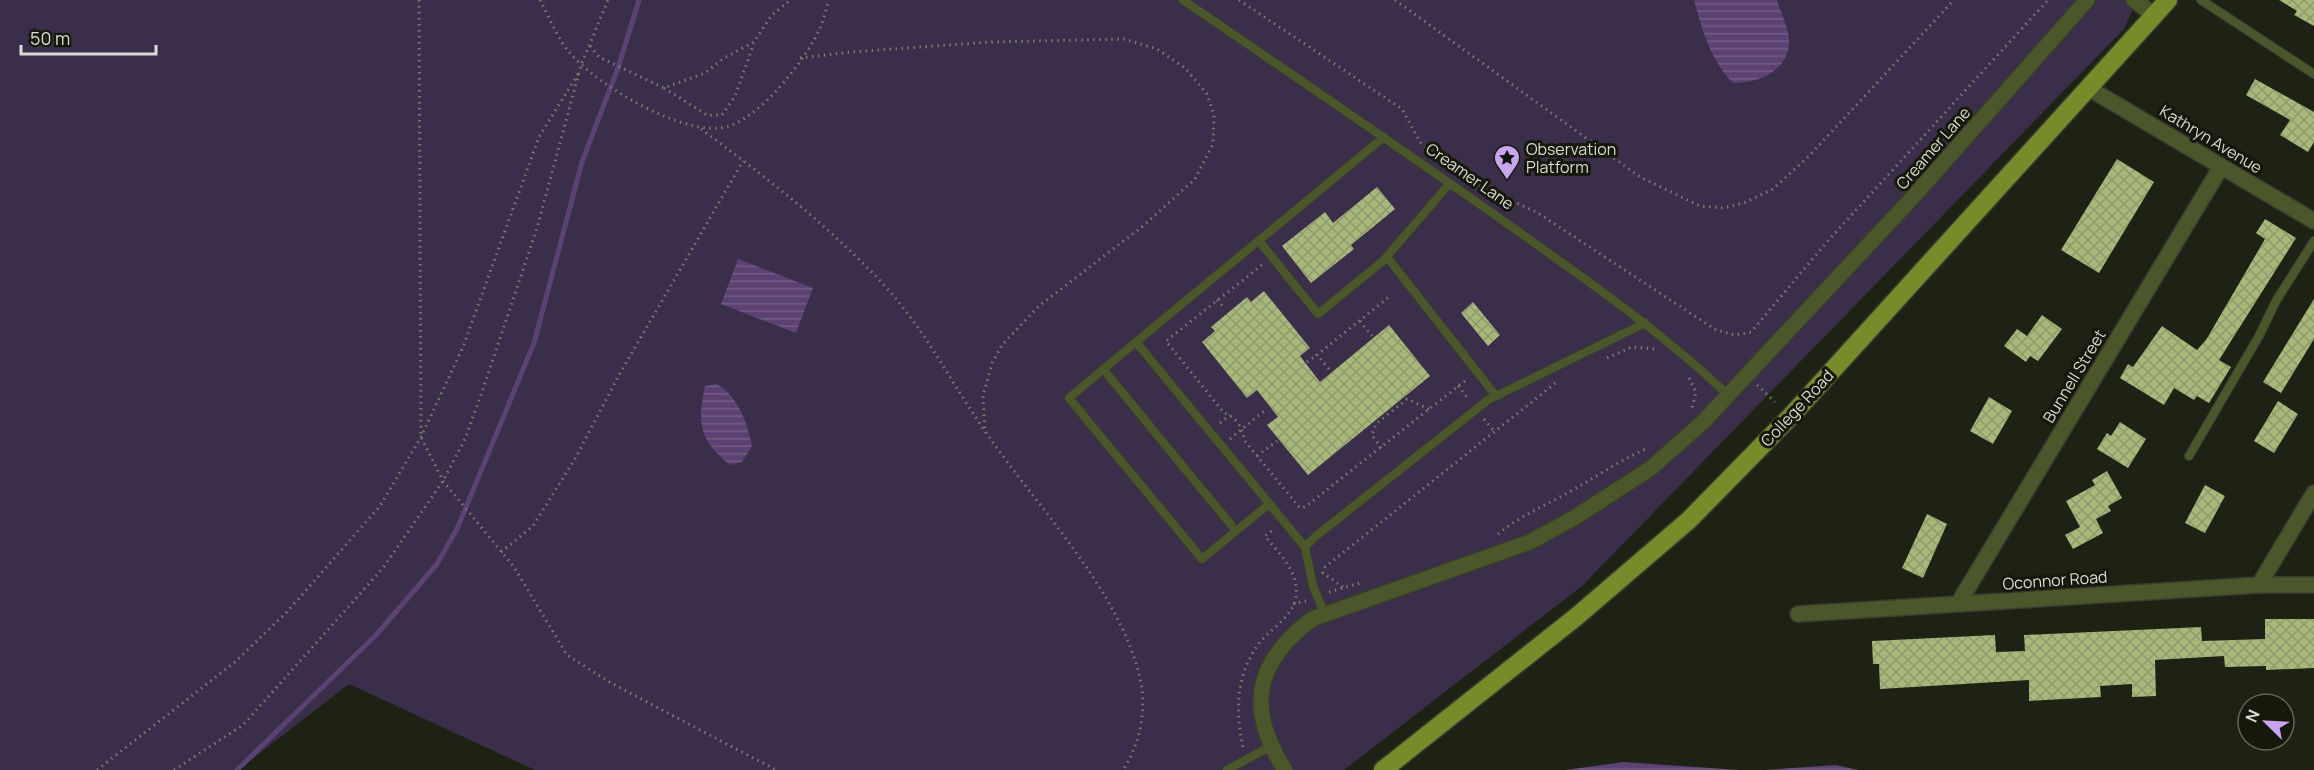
<svg xmlns="http://www.w3.org/2000/svg" width="2314" height="770" font-family="Manrope,sans-serif">
	<style>
		.green { fill: #3b2e4a }
		.water { fill: url(#water-rules) }
		.lines { fill: none; stroke-linecap: round; stroke-linejoin: round }
		.stream { stroke: #5b4273; stroke-width: 5 }
		.building { fill: url(#building-cross-hatch) }
		.lane-casing { stroke: #383c2f; stroke-width: 10 }
		.street-casing { stroke: #383c2f; stroke-width: 18 }
		.primary-casing { stroke: #383c2f; stroke-width: 21 }
		.path { stroke: #787b6f; stroke-width: 3; stroke-dasharray: 1.5 4.5; stroke-linecap: butt }
		.lane { stroke: #4c562b; stroke-width: 8 }
		.street { stroke: #4c562b; stroke-width: 15 }
		.primary { stroke: #778b2b; stroke-width: 18 }
		.labels { text-anchor: middle; dominant-baseline: central; stroke-width: 6; stroke-linejoin: round; paint-order: stroke }
		.street-label { font-size: 16px; fill: #dadcd3; stroke: #15180b }
		.poi-label { font-size: 16px; fill: #dadcd3; stroke: #15180b; text-anchor: start }
	</style>
	<defs>
		<pattern id="water-rules" width="6" height="5" patternUnits="userSpaceOnUse" patternTransform="scale(1.5)"><rect width="6" height="5" fill="#5b4273"/><path d="M0 2.5h6" fill="none" stroke="#725d86"/></pattern>
		<pattern id="building-cross-hatch" width="8" height="8" patternUnits="userSpaceOnUse" patternTransform="scale(1.5)"><rect width="8" height="8" fill="#a8b77a"/><path d="M0 0l8 8M0 8l8-8" fill="none" stroke="#8e9a6b"/></pattern>
	</defs>
	<rect width="100%" height="100%" fill="#1e2214"/>
	<path class="green" d="M 0,0 L 2137,0 L 2124,29 L 1582,586 L 1344,770 L 535,770 L 349,684 L 238,770 L 0,770 Z"/>
	<path class="water" d="M 1694,0 L 1777,0 C 1780,12 1790,30 1789,42 C 1788,72 1758,83 1733,83 C 1711,61 1702,30 1694,0 Z
		M 738,259 L 813,288 L 796,333 L 721,304 Z
		M 717,384 C 739,398 747,422 752,446 L 742,462 L 730,465 C 699,439 697,424 705,386 Z
		M 1623,762 L 1739,770 L 1566,770 Z
		M 1836,765 L 1858,770 L 1765,770 Z"/>
	<g class="lines">
		<path class="stream" d="M 237,770 L 376,635 L 437,564 L 457,529 L 534,343 L 582,162 L 618,68 L 639,0"/>
	</g>
	<path class="building" d="M 2279,0 L 2314,0 L 2314,26 L 2294,15 L 2297,11 Z
		M 2255,79 L 2314,112 L 2314,142 L 2308,152 L 2280,135 L 2290,120 L 2246,95 Z
		M 2117,159 L 2154,182 L 2099,273 L 2061,250 Z
		M 1377,187 L 1395,209 L 1351,245 L 1354,249 L 1311,283 L 1282,246 L 1325,212 L 1333,223 Z
		M 2265,219 L 2296,238 L 2219,360 L 2231,367 L 2209,403 L 2197,396 L 2194,400 L 2174,388 L 2164,405 L 2120,378 L 2128,364 L 2133,367 L 2162,326 L 2197,350 L 2206,340 L 2265,239 L 2256,233 Z
		M 1264,291 L 1310,348 L 1300,356 L 1320,382 L 1389,325 L 1430,376 L 1308,475 L 1267,425 L 1278,417 L 1257,390 L 1247,398 L 1202,342 L 1215,331 L 1211,327 L 1247,297 L 1251,302 Z
		M 2314,299 L 2314,339 L 2281,393 L 2263,382 Z
		M 1473,302 L 1500,335 L 1488,346 L 1461,313 Z
		M 2042,315 L 2062,329 L 2038,361 L 2030,356 L 2026,362 L 2004,346 L 2017,329 L 2027,336 Z
		M 1989,397 L 2012,411 L 1993,444 L 1970,431 Z
		M 2278,401 L 2298,414 L 2274,453 L 2254,441 Z
		M 2120,422 L 2146,439 L 2128,468 L 2097,449 L 2107,433 L 2111,436 Z
		M 2107,471 L 2122,498 L 2108,506 L 2111,511 L 2096,519 L 2103,533 L 2073,549 L 2065,535 L 2080,527 L 2066,501 L 2095,485 L 2092,480 Z
		M 2205,485 L 2225,496 L 2205,533 L 2185,523 Z
		M 1927,514 L 1947,524 L 1923,578 L 1902,568 Z
		M 2265,619 L 2314,619 L 2314,668 L 2266,670 L 2266,666 L 2225,667 L 2224,656 L 2155,660 L 2156,696 L 2132,697 L 2132,684 L 2100,686 L 2101,697 L 2029,701 L 2029,680 L 1880,689 L 1879,664 L 1873,664 L 1872,641 L 1995,635 L 1996,652 L 2025,651 L 2024,635 L 2201,627 L 2202,641 L 2265,639 Z"/>
	<g class="lines">
		<defs>
			<path id="lane" d="M 1183,0 C 1293,75 1403,150 1512,227 C 1586,280 1661,331 1727,394
				M 2201,0 L 2314,74
				M 1259,241 L 1318,314 L 1383,261 L 1450,183
				M 1387,257 L 1496,396
				M 1136,342 L 1069,398 L 1202,559 L 1269,504
				M 1103,369 L 1236,531
				M 2189,456 L 2259,336 L 2276,301 L 2314,241
				M 1305,547 L 1136,342 L 1384,137
				M 1325,615 L 1313,586 L 1305,547 L 1316,536 L 1488,400 L 1645,323
				M 1227,770 L 1271,746"/>
			<path id="street" d="M 2134,0 L 2154,15
				M 2090,89 L 2314,221
				M 2259,585 L 2314,493
				M 1958,604 L 2221,167
				M 1798,614 L 2259,585 L 2314,585
				M 1285,770 C 1246,709 1254,663 1312,619 L 1530,542 L 1574,518 L 1651,468 L 1703,422 L 1914,196 L 2087,0"/>
			<path id="primary" d="M 1383,770 L 1576,617 L 1689,520 L 1791,416 L 2168,0"/>
		</defs>
		<use href="#lane" class="lane-casing"/>
		<use href="#street" class="street-casing"/>
		<use href="#primary" class="primary-casing"/>
		<path class="path" d="M 419,0 L 421,437 L 443,481 L 514,567 L 567,655 L 611,683 L 776,770
			M 540,0 C 549,17 557,37 569,52 C 595,84 687,140 729,126 C 763,115 807,58 821,26 C 824,18 826,9 829,0
			M 1239,0 L 1402,109 L 1420,142 L 1432,154
			M 1395,0 L 1640,177 L 1700,206 L 1724,208 L 1746,202 L 1773,189 L 1809,156 L 1954,0
			M 590,46 L 599,57 L 664,88 L 705,73 L 724,58 L 754,42 L 771,16 L 790,0
			M 800,58 L 851,52 L 990,42 L 1124,39 L 1157,49 L 1185,68 L 1207,94 L 1214,115 L 1213,144 L 1195,179 L 1143,226 L 1039,306 L 1002,345 L 992,363 L 983,396 L 985,433
			M 664,88 L 707,115 L 722,115 L 735,96 L 754,43
			M 701,129 C 766,177 829,226 884,285 C 927,332 951,383 987,434 C 1036,505 1115,586 1138,670 C 1148,705 1142,740 1123,770
			M 1474,183 L 1538,213 L 1716,330 L 1735,335 L 1751,332 L 1826,243 L 2048,0
			M 1262,265 L 1166,341 L 1224,413 C 1235,416 1244,429 1244,440 L 1300,508 L 1305,507 L 1466,380
			M 1217,300 L 1225,309
			M 1360,321 L 1372,336
			M 1607,358 L 1632,347 L 1655,349
			M 1307,362 L 1317,355
			M 1329,369 L 1317,355 L 1390,296
			M 1689,378 L 1696,392 L 1692,408
			M 1757,385 L 1775,402
			M 1458,386 L 1469,400
			M 1484,419 L 1494,431
			M 1220,423 L 1230,415
			M 1230,439 L 1264,411
			M 1381,448 L 1372,435 L 1376,424 L 1407,399 L 1429,409
			M 1257,456 L 1277,441
			M 1498,534 C 1520,516 1546,505 1571,491 C 1598,476 1618,461 1648,448
			M 501,552 L 533,526 L 576,457 L 619,375 L 743,161
			M 1343,587 L 1323,573 L 1325,567 L 1558,381
			M 1329,592 L 1360,583
			M 1293,604 L 1306,601
			M 1243,747 C 1235,711 1236,673 1260,642 C 1271,629 1295,614 1296,596 C 1299,571 1279,554 1265,536 L 1275,529
			M 97,770 L 235,662 L 286,613 L 380,506 L 421,437 L 463,347 L 539,137 L 578,74
			M 174,770 L 243,725 L 383,568 L 443,481 L 465,439 L 483,389 L 537,228 L 581,65 L 608,0"/>
		<use href="#lane" class="lane"/>
		<use href="#street" class="street"/>
		<use href="#primary" class="primary"/>
	</g>
	<defs>
		<symbol id="sight-pin" viewBox="-11 -11 22 30"><path d="M0 17L-7.5 6A9.5 9.5 0 1 1 7.5 6Z" fill="#c8a5ee" stroke="#15180b"/><path d="M0-6L1.8-2.2L6-1.7L2.9 1.2L3.7 5.4L0 3.3L-3.7 5.4L-2.9 1.2L-6-1.7L-1.8-2.2Z" fill="#111"/></symbol>
	</defs>
	<g fill-rule="evenodd">
		<use href="#sight-pin" x="1492" y="143" width="30" height="40"/>
	</g>
	<g class="labels">
		<g class="street-label">
			<text transform="translate(2211 139) rotate(31)">Kathryn Avenue</text>
			<text transform="translate(1933 148) rotate(-49)">Creamer Lane</text>
			<text transform="translate(1470 176) rotate(35)">Creamer Lane</text>
			<text transform="translate(2074 376) rotate(-59)">Bunnell Street</text>
			<text transform="translate(1797 408) rotate(-47)">College Road</text>
			<text transform="translate(2055 580) rotate(-4)">Oconnor Road</text>
		</g>
		<g class="poi-label">
			<text x="1526" y="149">Observation<tspan x="1526" dy="18">Platform</tspan></text>
		</g>
	</g>
	<g transform="translate(2266 722) rotate(294)"><circle r="28" fill="#15180b" stroke="#64665b" stroke-width="1.5"/>
	<path d="M0-4.5L10 22L0 15L-10 22Z" fill="#c8a5ee"/>
	<text y="-9" font-size="16" font-weight="bold" text-anchor="middle" fill="#dadcd3">N</text>
	</g>
	<path d="M21 45v9h135v-9" fill="none" stroke="#dadcd3" stroke-width="3"/>
	<text x="30" y="45" font-size="18" fill="#dadcd3" stroke="#15180b" stroke-width="4.5" paint-order="stroke">50 m</text>
</svg>
